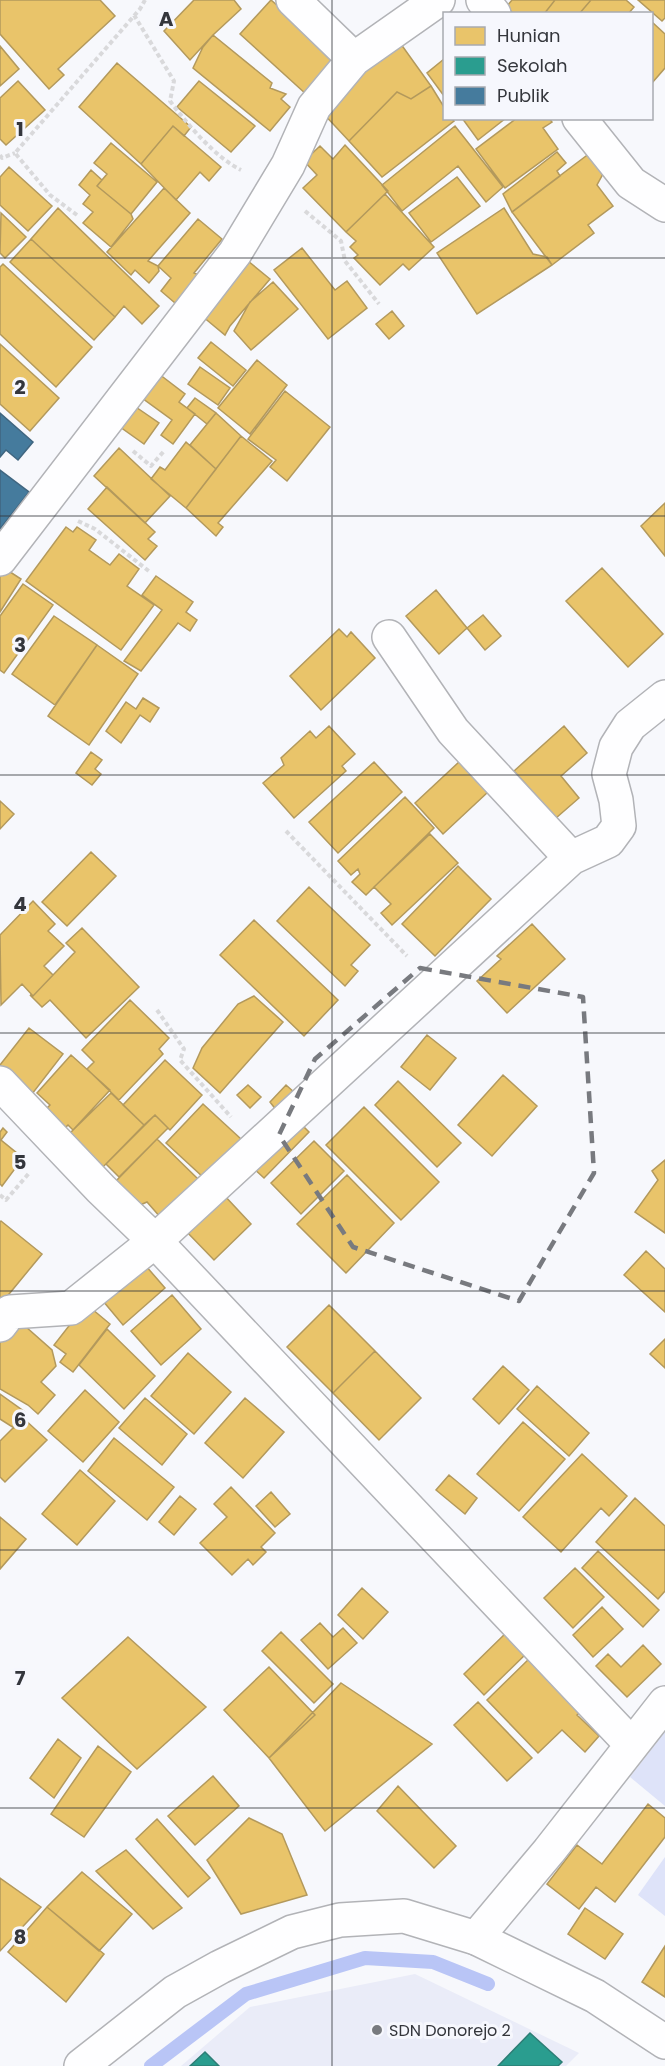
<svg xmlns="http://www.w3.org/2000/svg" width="665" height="2066" font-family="Poppins,sans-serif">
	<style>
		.built { fill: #eaecf8 }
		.green { fill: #dee3f9 }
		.homes { fill: #e9c46a; stroke: #b3995c; stroke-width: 1.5 }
		.schools { fill: #2a9d8f; stroke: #2d7e76; stroke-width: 1.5 }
		.public { fill: #457b9d; stroke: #406680; stroke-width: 1.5 }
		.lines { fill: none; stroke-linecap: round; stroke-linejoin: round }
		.stream { stroke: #b9c5f6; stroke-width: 14 }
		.minor-casing { stroke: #b2b3b7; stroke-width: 36 }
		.major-casing { stroke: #b2b3b7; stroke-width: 36 }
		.path { stroke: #d9d9db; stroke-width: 4; stroke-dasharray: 4.5 3; stroke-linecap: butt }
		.minor { stroke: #fefeff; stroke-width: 33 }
		.major { stroke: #fefeff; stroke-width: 33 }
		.marked { fill: none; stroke: #787a7f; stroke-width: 4.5; stroke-dasharray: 12 8; stroke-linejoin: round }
		.grid { fill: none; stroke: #34363c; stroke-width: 1.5; stroke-opacity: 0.55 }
		.poi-dot { fill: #787a7f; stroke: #f6f7fd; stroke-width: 2 }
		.labels { text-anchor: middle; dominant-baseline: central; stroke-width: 6; stroke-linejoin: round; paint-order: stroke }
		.poi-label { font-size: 16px; fill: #34363c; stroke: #f6f7fd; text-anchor: start }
		.grid-label { font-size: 20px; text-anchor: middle; font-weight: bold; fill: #34363c; stroke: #f6f7fd; stroke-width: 6; stroke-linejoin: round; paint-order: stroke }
	</style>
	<rect width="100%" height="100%" fill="#f7f8fc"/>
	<path class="built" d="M 415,1974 L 579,2053 L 566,2066 L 181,2066 L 250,2007 Z"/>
	<path class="green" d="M 665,1732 L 665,1806 L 630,1777 Z
		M 665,1857 L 665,1916 L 638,1895 Z"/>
	<path class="homes" d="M 0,0 L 100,0 L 115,16 L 58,69 L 64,75 L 49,89 L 0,34 Z
		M 194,0 L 234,0 L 241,9 L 213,35 L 190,60 L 164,31 Z
		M 271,0 L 338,59 L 307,95 L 240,34 Z
		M 512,0 L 555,0 L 544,14 L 513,14 L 507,6 Z
		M 555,0 L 591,0 L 579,14 L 544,14 Z
		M 591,0 L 626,0 L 634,7 L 628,14 L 579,14 Z
		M 638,0 L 665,0 L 665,18 L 662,21 Z
		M 652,22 L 665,34 L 665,68 L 652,83 Z
		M 213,35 L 272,83 L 270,88 L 286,94 L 281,99 L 290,107 L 270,131 L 193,68 L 203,47 Z
		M 398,40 L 431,86 L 411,99 L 397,92 L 349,141 L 321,111 Z
		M 0,46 L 19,69 L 0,86 Z
		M 444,59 L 444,96 L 427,73 Z
		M 117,63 L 191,127 L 184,136 L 173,126 L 141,164 L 79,107 Z
		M 18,81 L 45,110 L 6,145 L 0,139 L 0,98 Z
		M 199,81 L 255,126 L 231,152 L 177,107 Z
		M 431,86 L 444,107 L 444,118 L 452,118 L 454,121 L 382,177 L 349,141 L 397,92 L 411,99 Z
		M 462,118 L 506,118 L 478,140 Z
		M 517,118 L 549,118 L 552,122 L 543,128 L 558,149 L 505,188 L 476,149 Z
		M 173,126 L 221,167 L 209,181 L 200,172 L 176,200 L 141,164 Z
		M 455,126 L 503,187 L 486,202 L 458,166 L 402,211 L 382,185 Z
		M 111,143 L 157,182 L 131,214 L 97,186 L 107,174 L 94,163 Z
		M 345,145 L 388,191 L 346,232 L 303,188 L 317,175 L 304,161 L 320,146 L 333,159 Z
		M 557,152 L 566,163 L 557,171 L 560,176 L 512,212 L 503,194 Z
		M 590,153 L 604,172 L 597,185 L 613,206 L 588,225 L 594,233 L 552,265 L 512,212 Z
		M 9,167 L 52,206 L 28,231 L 0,205 L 0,177 Z
		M 91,170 L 102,180 L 97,186 L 131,214 L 133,219 L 111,247 L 83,223 L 93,212 L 83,204 L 90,195 L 79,185 Z
		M 457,177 L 480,206 L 431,242 L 409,213 Z
		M 164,188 L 190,213 L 148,261 L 158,266 L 159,271 L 149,283 L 135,270 L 131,275 L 107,252 Z
		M 385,194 L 434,247 L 409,270 L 403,264 L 380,285 L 354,258 L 358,255 L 350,247 L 356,241 L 346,232 Z
		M 58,208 L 159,306 L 142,324 L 124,306 L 115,317 L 31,239 Z
		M 504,208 L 533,254 L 547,257 L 552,265 L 477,314 L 437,253 Z
		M 1,213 L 26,237 L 5,258 L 0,253 Z
		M 198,219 L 222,239 L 194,273 L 199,275 L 175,303 L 161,291 L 171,278 L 158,266 Z
		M 31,239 L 115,317 L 94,340 L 10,262 Z
		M 302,248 L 335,290 L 347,281 L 367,308 L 328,339 L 274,270 Z
		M 248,261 L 270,279 L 230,326 L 225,335 L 202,316 Z
		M 3,264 L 92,347 L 56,387 L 0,334 L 0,267 Z
		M 273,282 L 298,309 L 251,350 L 234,331 L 250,302 Z
		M 392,311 L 404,326 L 389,339 L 376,324 Z
		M 211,342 L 246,370 L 233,386 L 198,358 Z
		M 0,344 L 59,398 L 30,431 L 0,404 Z
		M 257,360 L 287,385 L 250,434 L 218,408 Z
		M 200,367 L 230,388 L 218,405 L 188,384 Z
		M 159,374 L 185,394 L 179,402 L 195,414 L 173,444 L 161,435 L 172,420 L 142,398 Z
		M 285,391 L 330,427 L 287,481 L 270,467 L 276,460 L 248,439 Z
		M 195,398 L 216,413 L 207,424 L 187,408 Z
		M 130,403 L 159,423 L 144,444 L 116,424 Z
		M 216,413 L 241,436 L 216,469 L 190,445 Z
		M 241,436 L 272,461 L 218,523 L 223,527 L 216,536 L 186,508 Z
		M 186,442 L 216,469 L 186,508 L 151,479 L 160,467 L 165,470 Z
		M 119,448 L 170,496 L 145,523 L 94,476 Z
		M 107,487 L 155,532 L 148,539 L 157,546 L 145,560 L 88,509 Z
		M 665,503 L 665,556 L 641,526 Z
		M 66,527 L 73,532 L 77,527 L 96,540 L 89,550 L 110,565 L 119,554 L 139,569 L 127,586 L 154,605 L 121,650 L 26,581 Z
		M 4,568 L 21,579 L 0,612 L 0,574 Z
		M 602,568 L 663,634 L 628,667 L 566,601 Z
		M 156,576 L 193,602 L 186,612 L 197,620 L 190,631 L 178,623 L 141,671 L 124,661 L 162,610 L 142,595 Z
		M 23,584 L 53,605 L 4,673 L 0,670 L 0,616 Z
		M 436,590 L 467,628 L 439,654 L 406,616 Z
		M 483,615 L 501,636 L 485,650 L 467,628 Z
		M 54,616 L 97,645 L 55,705 L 12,674 Z
		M 339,629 L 347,637 L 351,632 L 375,658 L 321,710 L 290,676 Z
		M 97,645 L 138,674 L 89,745 L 48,716 Z
		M 143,698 L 159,708 L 150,722 L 140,715 L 121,743 L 106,731 L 126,702 L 136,709 Z
		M 329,726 L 355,754 L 342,766 L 346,771 L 294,818 L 263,783 L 284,765 L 281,758 L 310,731 L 316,738 Z
		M 564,726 L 587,753 L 561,776 L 579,798 L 556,818 L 514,771 Z
		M 91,752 L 102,760 L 95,769 L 101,774 L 92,785 L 76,773 Z
		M 460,761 L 488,792 L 443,834 L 415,803 Z
		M 374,762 L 402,792 L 338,853 L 309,822 Z
		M 405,797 L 434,828 L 366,895 L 352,882 L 360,874 L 358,869 L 351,875 L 338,861 Z
		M 0,801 L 14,814 L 0,829 Z
		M 430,834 L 458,863 L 392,925 L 381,913 L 391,904 L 374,887 Z
		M 91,852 L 116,876 L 67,926 L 42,902 Z
		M 458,866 L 491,899 L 435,956 L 402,924 Z
		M 309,887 L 370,945 L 351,965 L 358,971 L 345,986 L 277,921 Z
		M 33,901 L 55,924 L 48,931 L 64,946 L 44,966 L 53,975 L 33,996 L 22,984 L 1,1005 L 0,935 Z
		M 254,920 L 338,1000 L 304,1036 L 220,955 Z
		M 532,924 L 565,959 L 507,1013 L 477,981 L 501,959 L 497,956 Z
		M 82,928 L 139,987 L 86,1038 L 50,1000 L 42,1007 L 30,995 L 33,996 L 75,952 L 66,943 Z
		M 254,996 L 283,1022 L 220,1093 L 193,1068 L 202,1048 L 238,1004 Z
		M 130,1000 L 169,1038 L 159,1049 L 163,1054 L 119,1100 L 87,1069 L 94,1062 L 82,1050 Z
		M 29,1028 L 63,1054 L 32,1094 L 0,1068 L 0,1065 Z
		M 427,1035 L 456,1058 L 430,1090 L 401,1067 Z
		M 71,1055 L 110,1090 L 73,1130 L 68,1125 L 61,1132 L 41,1114 L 50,1105 L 37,1093 Z
		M 165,1060 L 202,1095 L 170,1130 L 155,1115 L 144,1125 L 123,1105 Z
		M 503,1075 L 537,1106 L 492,1156 L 458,1125 Z
		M 398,1081 L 461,1143 L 437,1167 L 375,1105 Z
		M 248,1085 L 261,1097 L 250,1108 L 237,1095 Z
		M 286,1085 L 295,1093 L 277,1111 L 270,1102 Z
		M 111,1093 L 144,1125 L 101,1169 L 68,1135 Z
		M 203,1104 L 241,1139 L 204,1178 L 166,1143 Z
		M 364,1107 L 439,1182 L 401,1220 L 326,1145 Z
		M 155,1115 L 168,1128 L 119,1177 L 106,1164 Z
		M 296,1119 L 309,1132 L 264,1178 L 250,1165 Z
		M 3,1128 L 7,1132 L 1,1140 L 23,1158 L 2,1186 L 0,1184 L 0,1132 Z
		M 157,1139 L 199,1180 L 161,1218 L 147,1202 L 140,1205 L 116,1181 Z
		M 314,1141 L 344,1171 L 301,1214 L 271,1183 Z
		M 665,1160 L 665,1233 L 635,1212 L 658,1180 L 652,1171 Z
		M 347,1175 L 394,1223 L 346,1273 L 297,1224 Z
		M 223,1194 L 251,1224 L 214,1260 L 185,1230 Z
		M 1,1221 L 42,1254 L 0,1305 L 0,1222 Z
		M 646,1251 L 665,1269 L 665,1312 L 624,1275 Z
		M 139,1258 L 165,1288 L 123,1325 L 98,1295 Z
		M 172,1295 L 201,1329 L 161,1365 L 131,1331 Z
		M 86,1304 L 110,1324 L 73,1372 L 60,1362 L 66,1354 L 54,1345 Z
		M 329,1305 L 375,1351 L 333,1393 L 287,1347 Z
		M 17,1319 L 52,1350 L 56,1366 L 41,1382 L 55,1395 L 38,1414 L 28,1405 L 0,1389 L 0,1338 Z
		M 107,1329 L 155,1376 L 124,1409 L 79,1365 Z
		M 665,1339 L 665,1368 L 650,1354 Z
		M 375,1351 L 421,1398 L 379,1440 L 333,1393 Z
		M 188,1353 L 231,1392 L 194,1434 L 151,1396 Z
		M 503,1366 L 529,1390 L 499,1424 L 473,1399 Z
		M 537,1386 L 589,1433 L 569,1456 L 517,1409 Z
		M 85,1390 L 119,1422 L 83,1462 L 48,1431 Z
		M 0,1394 L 25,1412 L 14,1428 L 0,1419 Z
		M 145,1398 L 187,1434 L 162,1465 L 119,1428 Z
		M 245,1398 L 284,1432 L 243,1478 L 205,1443 Z
		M 23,1418 L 47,1440 L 5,1482 L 0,1477 L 0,1441 Z
		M 523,1422 L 565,1459 L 519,1511 L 477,1474 Z
		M 114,1438 L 174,1487 L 147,1520 L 88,1471 Z
		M 582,1454 L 627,1496 L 609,1516 L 601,1508 L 561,1552 L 523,1517 Z
		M 80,1470 L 115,1501 L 77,1545 L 42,1514 Z
		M 449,1475 L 477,1498 L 465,1514 L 436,1490 Z
		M 231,1487 L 275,1533 L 261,1547 L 266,1552 L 253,1565 L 248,1559 L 232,1575 L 200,1543 L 227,1517 L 214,1504 Z
		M 271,1492 L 290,1514 L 275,1527 L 256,1506 Z
		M 180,1496 L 196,1509 L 174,1535 L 159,1522 Z
		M 635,1498 L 665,1526 L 665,1591 L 658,1599 L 596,1542 Z
		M 0,1517 L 26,1539 L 0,1569 Z
		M 598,1551 L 659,1610 L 643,1627 L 582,1568 Z
		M 575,1568 L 604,1597 L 573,1628 L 544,1598 Z
		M 362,1588 L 388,1612 L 363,1639 L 338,1615 Z
		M 602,1607 L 623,1629 L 593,1657 L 573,1635 Z
		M 320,1623 L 333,1637 L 343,1628 L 357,1643 L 328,1669 L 301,1640 Z
		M 510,1629 L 530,1650 L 484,1695 L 464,1674 Z
		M 281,1632 L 333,1684 L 314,1703 L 262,1651 Z
		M 128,1637 L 206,1707 L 137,1769 L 62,1698 Z
		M 643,1645 L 661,1664 L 627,1697 L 596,1666 L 608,1654 L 621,1667 Z
		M 536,1652 L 587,1706 L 577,1715 L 599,1736 L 585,1752 L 562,1730 L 538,1753 L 487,1700 Z
		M 269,1667 L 315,1715 L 269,1758 L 224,1710 Z
		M 341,1683 L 432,1744 L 325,1831 L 269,1758 Z
		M 478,1702 L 532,1758 L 507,1781 L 454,1725 Z
		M 58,1739 L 81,1758 L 54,1798 L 30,1778 Z
		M 98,1746 L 131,1772 L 84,1837 L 51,1814 Z
		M 213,1776 L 239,1806 L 195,1845 L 168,1816 Z
		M 398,1786 L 456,1846 L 434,1868 L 377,1811 Z
		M 648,1804 L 665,1818 L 665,1837 L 615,1902 L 596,1887 L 579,1909 L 547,1884 L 577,1845 L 602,1864 Z
		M 249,1818 L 282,1834 L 307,1895 L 241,1914 L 207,1860 Z
		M 157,1819 L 210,1878 L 188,1897 L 136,1839 Z
		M 126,1850 L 182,1908 L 153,1929 L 96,1871 Z
		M 82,1872 L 132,1914 L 99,1951 L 47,1907 Z
		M 0,1878 L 41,1907 L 0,1951 Z
		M 47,1907 L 104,1954 L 66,2002 L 8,1952 Z
		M 585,1908 L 623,1934 L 605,1959 L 568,1934 Z
		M 665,1946 L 665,1997 L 642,1982 Z"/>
	<path class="schools" d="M 530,2033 L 562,2062 L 558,2066 L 498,2066 Z
		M 205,2052 L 219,2066 L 190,2066 Z"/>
	<path class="public" d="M 0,413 L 33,442 L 18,460 L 6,450 L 0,457 Z
		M 0,470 L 29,492 L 0,529 Z"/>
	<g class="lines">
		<path class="stream" d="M 151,2066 L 246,1994 L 365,1958 L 433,1962 L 488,1984"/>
		<defs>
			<path id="minor" d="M 293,0 L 354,59
				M 483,0 L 494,14
				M 579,118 L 631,183 L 665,205
				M 0,559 L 235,253 L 288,165 L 314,107 L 354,59 L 438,0
				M 389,637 L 453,731 L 571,858
				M 0,1083 L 101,1189 L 155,1241 L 632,1745
				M 0,1325 L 10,1312 L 71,1308 L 155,1241 L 571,858 L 608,841 L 619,826 L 616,800 L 609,774 L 616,747 L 630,725 L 665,697
				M 476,1938 L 549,1851 L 665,1703"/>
			<path id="major" d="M 81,2066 L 175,1992 L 220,1967 L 292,1932 L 340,1920 L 404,1916 L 476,1938 L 595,1996 L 665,2042"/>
		</defs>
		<use href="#minor" class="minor-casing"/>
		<use href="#major" class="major-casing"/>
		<path class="path" d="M 134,15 L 174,81 L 170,101 C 187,124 216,158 241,170
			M 0,155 L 2,158 L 15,153
			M 305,211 L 341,241 L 345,261 L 379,304
			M 77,215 L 50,195 L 15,153 L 140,9 L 145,0
			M 133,451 L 151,466 L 164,451
			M 78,521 L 95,529 L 150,572
			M 286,831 L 407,956
			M 157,1010 L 184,1049 L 180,1060 L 231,1117
			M 0,1195 L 6,1200 L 30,1172"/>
		<use href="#minor" class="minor"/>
		<use href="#major" class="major"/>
	</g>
	<path class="marked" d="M 420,968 L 583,997 L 594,1173 L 519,1301 L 353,1247 L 279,1135 L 315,1059 Z"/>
	<path class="grid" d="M 332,0 L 332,2066M 0,258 L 665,258M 0,516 L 665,516M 0,775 L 665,775M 0,1033 L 665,1033M 0,1291 L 665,1291M 0,1550 L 665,1550M 0,1808 L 665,1808"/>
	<circle class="poi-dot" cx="377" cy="2030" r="6"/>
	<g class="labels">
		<g class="poi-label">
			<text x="389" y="2030">SDN Donorejo 2</text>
		</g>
	</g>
	<g class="grid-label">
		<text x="166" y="26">A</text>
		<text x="20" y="136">1</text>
		<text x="20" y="394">2</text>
		<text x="20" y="652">3</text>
		<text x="20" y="911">4</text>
		<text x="20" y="1169">5</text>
		<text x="20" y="1427">6</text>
		<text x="20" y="1685">7</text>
		<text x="20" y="1944">8</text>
	</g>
	<rect x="443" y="12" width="210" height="108" fill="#f6f7fd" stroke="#a8aab0" stroke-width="1.5"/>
	<rect x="455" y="27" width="30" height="18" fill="#e9c46a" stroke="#a8aab0" stroke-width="1.5"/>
	<text x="497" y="42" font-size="18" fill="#34363c">Hunian</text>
	<rect x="455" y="57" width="30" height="18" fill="#2a9d8f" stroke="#a8aab0" stroke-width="1.5"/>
	<text x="497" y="72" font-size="18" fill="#34363c">Sekolah</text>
	<rect x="455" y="87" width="30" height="18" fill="#457b9d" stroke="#a8aab0" stroke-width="1.5"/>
	<text x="497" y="102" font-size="18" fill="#34363c">Publik</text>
</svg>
